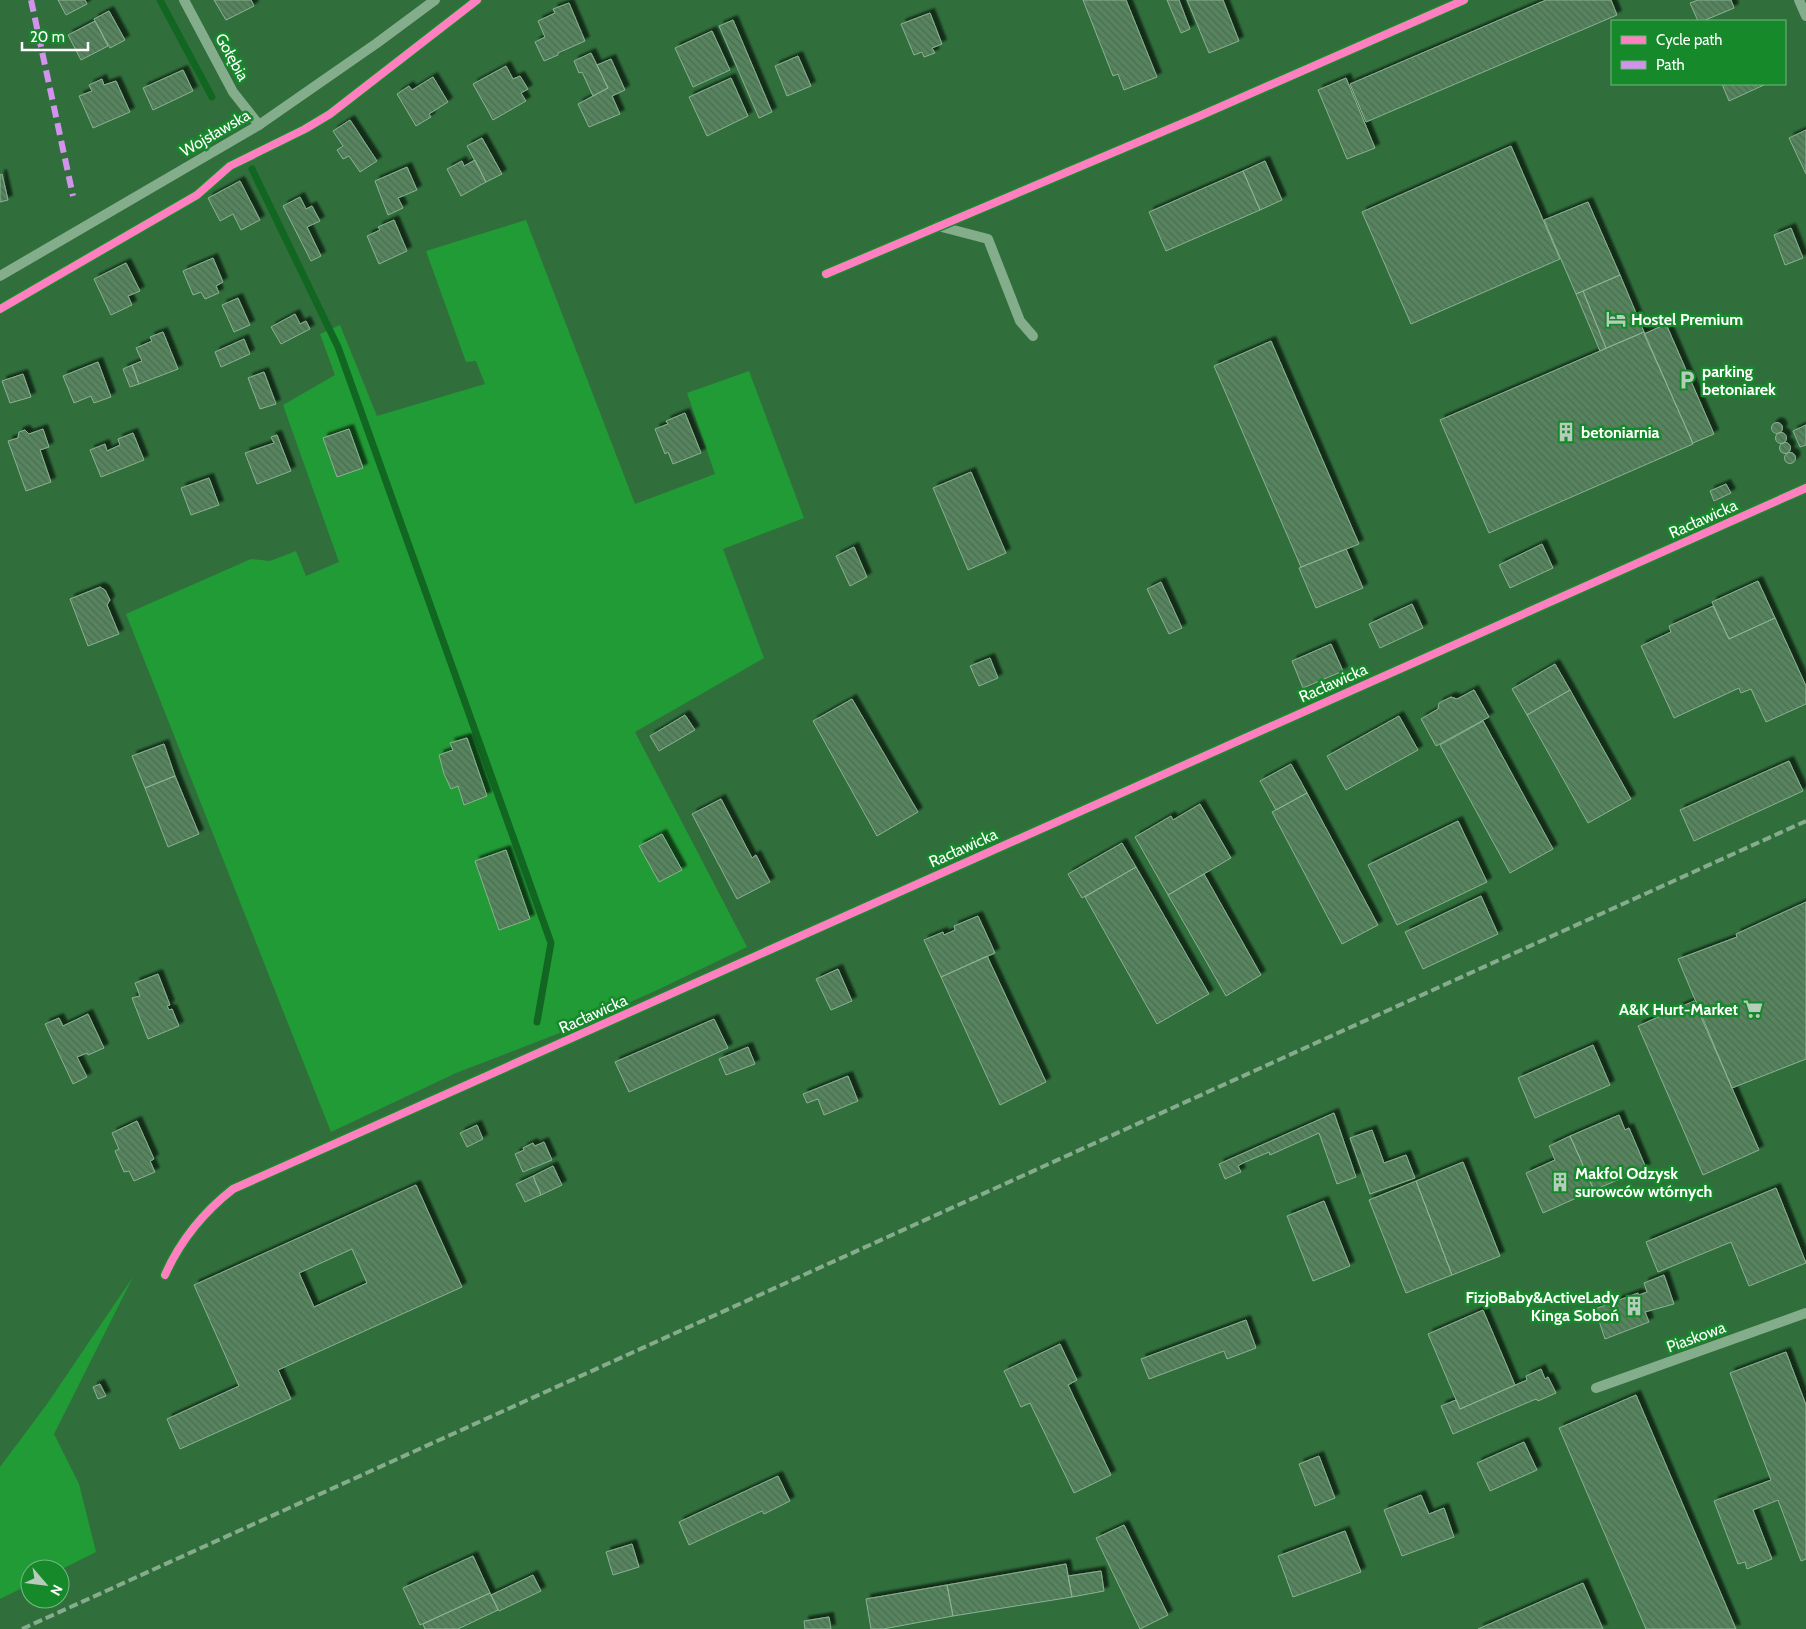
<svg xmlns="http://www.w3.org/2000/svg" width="1806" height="1629" font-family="Cabin,sans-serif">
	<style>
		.grass { fill: #219b35 }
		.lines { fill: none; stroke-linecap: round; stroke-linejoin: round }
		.stream { stroke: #116721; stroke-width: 7 }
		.building { fill: url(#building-back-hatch); stroke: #8bb292; fill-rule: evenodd; filter: url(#shadow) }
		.minor { stroke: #84ad8c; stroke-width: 10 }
		.tertiary { stroke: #84ad8c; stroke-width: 10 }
		.rail { stroke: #86ac8d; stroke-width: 4; stroke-dasharray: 9 4; stroke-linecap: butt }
		.quiet { stroke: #d193ec; stroke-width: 6; stroke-dasharray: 12 6; stroke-linecap: butt }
		.cycleway-casing { stroke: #16892b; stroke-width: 11 }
		.cycleway { stroke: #ff80c0; stroke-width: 8 }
		.labels { text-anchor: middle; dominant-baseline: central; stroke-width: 5; stroke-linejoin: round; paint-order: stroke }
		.street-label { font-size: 16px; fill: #fff; stroke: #16892b }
		.poi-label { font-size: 16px; font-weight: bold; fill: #fff; stroke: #16892b; text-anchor: start }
	</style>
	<defs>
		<pattern id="building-back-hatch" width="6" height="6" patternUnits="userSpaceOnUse" patternTransform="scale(1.25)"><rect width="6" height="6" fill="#54845d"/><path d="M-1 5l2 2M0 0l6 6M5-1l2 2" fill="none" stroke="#506b55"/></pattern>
		<filter id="shadow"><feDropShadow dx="4.5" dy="-4.5" stdDeviation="1" flood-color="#0009"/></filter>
	</defs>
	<rect width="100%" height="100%" fill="#306f3c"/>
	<path class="grass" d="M 526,220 L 635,504 L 715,474 L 687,393 L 749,371 L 804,518 L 723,549 L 764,658 L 635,732 L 747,947 L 653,992 L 557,1034 L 456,1073 L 331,1132 L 126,614 L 251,559 L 270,561 L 296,551 L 306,576 L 339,562 L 283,405 L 335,375 L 320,334 L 340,325 L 377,416 L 485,384 L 476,361 L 466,362 L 426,251 Z
		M 133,1277 L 54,1434 L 79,1484 L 96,1552 L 60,1570 L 30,1569 L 30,1584 L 0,1599 L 0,1467 L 47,1404 Z"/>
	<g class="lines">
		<path class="stream" d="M 160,0 L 212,97
			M 252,169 L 338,347 L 551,943 L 537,1022"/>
	</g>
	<path class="building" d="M 58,0 L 85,0 L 87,4 L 66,15 Z
		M 214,0 L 251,0 L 254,6 L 226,20 Z
		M 1083,0 L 1126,0 L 1157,77 L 1124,90 L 1118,74 L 1113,76 Z
		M 1167,0 L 1179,0 L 1190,29 L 1181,33 Z
		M 1187,0 L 1223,0 L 1239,41 L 1209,53 Z
		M 1546,0 L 1611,0 L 1617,15 L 1366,122 L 1350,84 Z
		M 1698,0 L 1731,0 L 1734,8 L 1703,21 L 1698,21 L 1690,3 Z
		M 569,3 L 585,41 L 558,53 L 558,55 L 544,61 L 535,42 L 545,37 L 538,21 L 555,13 L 553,9 Z
		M 109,11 L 125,40 L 110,48 L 94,19 Z
		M 930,13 L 942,44 L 932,48 L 935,53 L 924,57 L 922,52 L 914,55 L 901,24 Z
		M 733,20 L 772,112 L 759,118 L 719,26 Z
		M 95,21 L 108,46 L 81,60 L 68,35 Z
		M 712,31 L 730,70 L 693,87 L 675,48 Z
		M 591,53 L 608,88 L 593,96 L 582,72 L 579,73 L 574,61 Z
		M 798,56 L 811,86 L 787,96 L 775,66 Z
		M 611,59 L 625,90 L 612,96 L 620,114 L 589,127 L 578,104 L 608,88 L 597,65 Z
		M 506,66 L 513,79 L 520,76 L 528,89 L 521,93 L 526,101 L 493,120 L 473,84 Z
		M 183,70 L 193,91 L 153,110 L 143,88 Z
		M 433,77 L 448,102 L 429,114 L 431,117 L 416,126 L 397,94 L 409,86 L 412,90 Z
		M 731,78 L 748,116 L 707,136 L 689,97 Z
		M 1346,78 L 1375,148 L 1347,159 L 1318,90 Z
		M 102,79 L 104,85 L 116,81 L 130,112 L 93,128 L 79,96 L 92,91 L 89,85 Z
		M 1722,84 L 1766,84 L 1729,101 Z
		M 350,120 L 377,161 L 360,172 L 349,156 L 343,159 L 337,150 L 343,146 L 333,131 Z
		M 1806,130 L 1806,174 L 1789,138 Z
		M 482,138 L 502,174 L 486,182 L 467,146 Z
		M 1511,146 L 1560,259 L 1411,324 L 1362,212 Z
		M 475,160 L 486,182 L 461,196 L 447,169 L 462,161 L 464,166 Z
		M 1265,161 L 1282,200 L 1260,210 L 1243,171 Z
		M 407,167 L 417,190 L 398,198 L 403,208 L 388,215 L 375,181 Z
		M 1243,171 L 1260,210 L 1166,251 L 1149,212 Z
		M 2,174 L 8,200 L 0,202 L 0,175 Z
		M 240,181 L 260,220 L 241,230 L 233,214 L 220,221 L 208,198 Z
		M 300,197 L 306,209 L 312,206 L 320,221 L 307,227 L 321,256 L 311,261 L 283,206 Z
		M 1588,202 L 1620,275 L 1576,294 L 1544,220 Z
		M 394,220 L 407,251 L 379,264 L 367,236 L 380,230 L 378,227 Z
		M 1791,228 L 1803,258 L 1785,265 L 1774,235 Z
		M 213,258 L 223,282 L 216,286 L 219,293 L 205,299 L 201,292 L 193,295 L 183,271 Z
		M 126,263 L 140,291 L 128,296 L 132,305 L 111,315 L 94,279 Z
		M 1620,275 L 1644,332 L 1606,348 L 1583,291 Z
		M 1583,291 L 1606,348 L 1600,351 L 1576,294 Z
		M 238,298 L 250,325 L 234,332 L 222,305 Z
		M 295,314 L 300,324 L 306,321 L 310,329 L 281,344 L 271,327 Z
		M 1666,324 L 1714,434 L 1693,443 L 1644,334 Z
		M 163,332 L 178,369 L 139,384 L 132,365 L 142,361 L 136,348 L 152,341 L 150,337 Z
		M 1644,332 L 1693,444 L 1489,533 L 1440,420 Z
		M 244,339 L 250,354 L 221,367 L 215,352 Z
		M 1271,341 L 1359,544 L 1301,567 L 1214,366 Z
		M 98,362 L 111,397 L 94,403 L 91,396 L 74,403 L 63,376 Z
		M 132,365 L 139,384 L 130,387 L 123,369 Z
		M 264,372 L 276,404 L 260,409 L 248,378 Z
		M 23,374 L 31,397 L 10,403 L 2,381 Z
		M 685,413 L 701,453 L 673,464 L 668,452 L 665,454 L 655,429 L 668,424 L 666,421 Z
		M1771.5 428a5.5 5.5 0 1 1 11 0a5.5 5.5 0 1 1-11 0Z
		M 1806,425 L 1806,445 L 1800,447 L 1793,431 Z
		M 43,429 L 49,447 L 40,450 L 51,482 L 26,491 L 8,441 L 18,438 L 19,432 L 25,430 L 29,434 Z
		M 349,429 L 363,468 L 337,477 L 323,438 Z
		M1775.5 438a5.5 5.5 0 1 1 11 0a5.5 5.5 0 1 1-11 0Z
		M 133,433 L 144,460 L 101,477 L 90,450 L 105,444 L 107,451 L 120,445 L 118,439 Z
		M 277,435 L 291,471 L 257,484 L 245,453 L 274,443 L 271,437 Z
		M1779.5 448a5.5 5.5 0 1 1 11 0a5.5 5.5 0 1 1-11 0Z
		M1784.5 458a5.5 5.5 0 1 1 11 0a5.5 5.5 0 1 1-11 0Z
		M 971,472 L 1006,553 L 968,570 L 933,488 Z
		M 209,478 L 219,505 L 191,515 L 181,488 Z
		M 1726,484 L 1731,493 L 1714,501 L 1710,491 Z
		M 1542,544 L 1553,568 L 1510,588 L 1499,565 Z
		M 854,547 L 867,577 L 850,586 L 836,556 Z
		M 1346,549 L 1363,588 L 1316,608 L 1299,568 Z
		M 1758,581 L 1775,618 L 1729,639 L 1712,602 Z
		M 1161,582 L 1182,628 L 1169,634 L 1147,589 Z
		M 100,587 L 105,590 L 110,600 L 107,605 L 119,634 L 88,646 L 70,599 Z
		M 1412,604 L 1423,628 L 1380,648 L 1369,624 Z
		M 1713,606 L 1729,639 L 1775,618 L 1806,686 L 1806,704 L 1766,722 L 1751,689 L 1741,693 L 1739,688 L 1674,718 L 1641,646 L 1671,632 L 1669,626 Z
		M 1331,644 L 1343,671 L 1303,688 L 1292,661 Z
		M 990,658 L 998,678 L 979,686 L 970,666 Z
		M 1555,664 L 1570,690 L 1527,715 L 1512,689 Z
		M 1474,690 L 1489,717 L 1436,746 L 1421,719 L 1438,709 L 1439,703 L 1451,697 L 1457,699 Z
		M 1570,690 L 1631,799 L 1588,823 L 1527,715 Z
		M 852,699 L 918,812 L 877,836 L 813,721 Z
		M 685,715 L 695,730 L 659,751 L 650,736 Z
		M 1399,716 L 1418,750 L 1346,790 L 1327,756 Z
		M 1483,721 L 1553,849 L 1510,873 L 1440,745 Z
		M 467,738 L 487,796 L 464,805 L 458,786 L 451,789 L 444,774 L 439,755 L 453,750 L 450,743 Z
		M 164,744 L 175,776 L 145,788 L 132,756 Z
		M 1789,761 L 1803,791 L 1694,841 L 1680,810 Z
		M 1291,764 L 1307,793 L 1276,810 L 1260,781 Z
		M 175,776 L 199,834 L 168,847 L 145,788 Z
		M 1307,793 L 1378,925 L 1342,944 L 1272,812 Z
		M 721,799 L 752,858 L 756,855 L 770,882 L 737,899 L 692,814 Z
		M 1200,804 L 1231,858 L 1168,895 L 1135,837 L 1171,816 L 1173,820 Z
		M 1458,821 L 1487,882 L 1397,925 L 1368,865 Z
		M 662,834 L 682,870 L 659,882 L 639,846 Z
		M 1122,843 L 1136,867 L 1082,898 L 1068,874 Z
		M 506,850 L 530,919 L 499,930 L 475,861 Z
		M 1136,867 L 1209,994 L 1157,1024 L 1085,897 Z
		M 1204,874 L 1261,975 L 1226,996 L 1168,895 Z
		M 1481,896 L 1498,934 L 1423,969 L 1405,932 Z
		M 1806,902 L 1806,1059 L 1732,1088 L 1678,959 L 1737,937 L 1736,934 Z
		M 978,916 L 995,953 L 941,977 L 924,940 L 943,932 L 944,935 L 955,930 L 954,926 Z
		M 987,956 L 1046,1082 L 1000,1105 L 941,977 Z
		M 838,969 L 852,1001 L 831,1010 L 816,979 Z
		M 158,974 L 170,1005 L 167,1006 L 169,1010 L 172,1009 L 179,1026 L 148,1039 L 132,998 L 140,996 L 135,983 Z
		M 1694,1001 L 1759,1150 L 1703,1175 L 1638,1026 Z
		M 88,1014 L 104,1048 L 88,1055 L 87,1053 L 77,1057 L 87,1077 L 73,1084 L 45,1024 L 59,1018 L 63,1026 Z
		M 714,1019 L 728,1048 L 629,1092 L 615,1062 Z
		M 1593,1045 L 1610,1085 L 1535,1118 L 1518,1078 Z
		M 748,1047 L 755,1064 L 726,1075 L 719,1059 Z
		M 848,1076 L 858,1101 L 824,1115 L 818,1099 L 807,1103 L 803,1094 Z
		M 1334,1113 L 1356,1177 L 1337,1184 L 1319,1133 L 1270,1155 L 1269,1152 L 1243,1163 L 1238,1166 L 1241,1172 L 1225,1179 L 1219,1164 Z
		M 1619,1115 L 1625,1130 L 1629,1128 L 1646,1168 L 1594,1190 L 1570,1136 Z
		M 137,1121 L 154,1159 L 150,1161 L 155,1172 L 134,1181 L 129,1171 L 124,1172 L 115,1151 L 119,1149 L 112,1133 Z
		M 477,1125 L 483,1139 L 467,1147 L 460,1133 Z
		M 1372,1130 L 1384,1163 L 1406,1155 L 1415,1178 L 1370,1194 L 1350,1138 Z
		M 1570,1136 L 1594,1190 L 1543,1213 L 1526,1173 L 1555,1160 L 1549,1146 Z
		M 544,1142 L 552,1160 L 523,1172 L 515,1154 L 524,1150 L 523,1148 L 533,1143 L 535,1146 Z
		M 1463,1162 L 1500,1256 L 1452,1275 L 1416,1181 Z
		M 553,1166 L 562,1185 L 541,1195 L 533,1176 Z
		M 533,1176 L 541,1195 L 525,1202 L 516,1184 Z
		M 1416,1181 L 1452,1275 L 1406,1293 L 1369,1200 Z
		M 416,1185 L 462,1287 L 278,1370 L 291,1399 L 180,1449 L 167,1419 L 239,1386 L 194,1285 ZM 352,1249 L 367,1283 L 314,1307 L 299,1273 Z
		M 1776,1188 L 1806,1263 L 1749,1286 L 1731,1242 L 1658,1272 L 1646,1242 Z
		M 1324,1201 L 1350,1266 L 1313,1281 L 1287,1216 Z
		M 1664,1275 L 1674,1304 L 1645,1312 L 1649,1322 L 1605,1339 L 1595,1309 L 1638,1293 L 1639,1295 L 1647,1292 L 1644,1283 Z
		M 1483,1310 L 1515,1385 L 1460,1409 L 1428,1334 Z
		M 1246,1320 L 1256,1348 L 1227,1359 L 1224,1351 L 1149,1379 L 1141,1359 Z
		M 1060,1344 L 1077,1380 L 1068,1385 L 1111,1475 L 1074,1493 L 1030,1403 L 1021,1407 L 1004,1371 Z
		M 1786,1352 L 1806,1405 L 1806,1559 L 1801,1561 L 1778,1500 L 1753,1510 L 1772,1559 L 1747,1569 L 1745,1562 L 1738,1564 L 1714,1501 L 1771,1480 L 1730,1373 Z
		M 1541,1369 L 1545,1379 L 1548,1377 L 1556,1393 L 1538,1401 L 1536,1399 L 1453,1434 L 1441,1406 L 1456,1400 L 1460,1409 L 1527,1380 L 1526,1376 Z
		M 100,1384 L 106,1396 L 98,1399 L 93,1387 Z
		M 1636,1395 L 1736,1629 L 1646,1629 L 1559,1428 Z
		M 1524,1442 L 1537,1470 L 1490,1491 L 1477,1463 Z
		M 1319,1456 L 1335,1498 L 1315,1506 L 1299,1464 Z
		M 778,1476 L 790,1501 L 764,1514 L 762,1511 L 689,1545 L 679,1522 Z
		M 1421,1495 L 1429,1514 L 1444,1508 L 1454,1537 L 1402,1556 L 1384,1510 Z
		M 1124,1525 L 1168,1615 L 1140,1629 L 1096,1538 Z
		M 1345,1531 L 1361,1572 L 1293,1597 L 1278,1556 Z
		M 632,1544 L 639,1567 L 613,1575 L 606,1552 Z
		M 473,1556 L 490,1593 L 420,1625 L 403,1588 Z
		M 1066,1564 L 1072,1597 L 953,1616 L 947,1585 Z
		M 1101,1571 L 1104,1591 L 1072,1597 L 1068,1576 Z
		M 533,1575 L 541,1591 L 499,1611 L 491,1595 Z
		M 1583,1583 L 1603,1629 L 1478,1629 Z
		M 947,1585 L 953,1616 L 883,1629 L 871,1629 L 866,1599 Z
		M 490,1593 L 498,1610 L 458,1629 L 425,1629 L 423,1624 Z
		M 829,1617 L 831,1629 L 805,1629 L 804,1621 Z"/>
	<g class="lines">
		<path class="minor" d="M 184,0 L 233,92 L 259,125
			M 1799,0 L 1806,16
			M 938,226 L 988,239 L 1020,321 L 1033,336
			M 826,274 L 1195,118 L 1464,0
			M 165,1275 C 180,1241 205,1211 233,1189 L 1806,488
			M 1596,1388 L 1806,1313"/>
		<path class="tertiary" d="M 0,276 L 259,125 L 377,43 L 435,0"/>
		<path class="rail" d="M 22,1629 L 1806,821"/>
		<path class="quiet" d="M 31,0 L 73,196"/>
		<defs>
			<path id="cycleway" d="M 826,274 L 1195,118 L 1464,0
				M 0,309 L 197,195 L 230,166 L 305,129 L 330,114 L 477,0
				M 165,1275 C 180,1241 205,1211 233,1189 L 1806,488"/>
		</defs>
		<use href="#cycleway" class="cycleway-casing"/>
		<use href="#cycleway" class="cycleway"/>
	</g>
	<defs>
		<symbol id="hotel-bare" viewBox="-9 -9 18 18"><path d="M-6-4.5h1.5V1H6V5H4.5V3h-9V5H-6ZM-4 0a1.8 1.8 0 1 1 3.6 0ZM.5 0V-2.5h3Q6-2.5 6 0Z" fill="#b7cdbb" stroke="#16892b" stroke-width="2.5" paint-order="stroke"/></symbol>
		<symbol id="parking-bare" viewBox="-9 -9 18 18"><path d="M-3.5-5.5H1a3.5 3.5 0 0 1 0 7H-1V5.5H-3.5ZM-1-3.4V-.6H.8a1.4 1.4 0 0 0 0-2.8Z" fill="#b7cdbb" stroke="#16892b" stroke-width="2.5" paint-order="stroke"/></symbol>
		<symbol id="building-bare" viewBox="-9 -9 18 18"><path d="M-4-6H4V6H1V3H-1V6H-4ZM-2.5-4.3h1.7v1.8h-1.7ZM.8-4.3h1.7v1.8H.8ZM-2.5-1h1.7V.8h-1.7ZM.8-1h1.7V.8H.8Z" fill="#b7cdbb" stroke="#16892b" stroke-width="2.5" paint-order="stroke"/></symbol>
		<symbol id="supermarket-bare" viewBox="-9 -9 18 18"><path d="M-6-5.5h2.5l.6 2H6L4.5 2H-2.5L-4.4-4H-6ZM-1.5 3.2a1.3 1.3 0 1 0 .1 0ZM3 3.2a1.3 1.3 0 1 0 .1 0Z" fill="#b7cdbb" stroke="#16892b" stroke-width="2.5" paint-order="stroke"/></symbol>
	</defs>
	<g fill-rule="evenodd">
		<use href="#hotel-bare" x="1602" y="305" width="28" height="28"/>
		<use href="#parking-bare" x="1673" y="366" width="28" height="28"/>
		<use href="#building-bare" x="1552" y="418" width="28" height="28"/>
		<use href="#supermarket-bare" x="1739" y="995" width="28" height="28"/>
		<use href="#building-bare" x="1546" y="1168" width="28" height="28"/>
		<use href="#building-bare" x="1620" y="1292" width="28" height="28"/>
	</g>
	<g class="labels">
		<g class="street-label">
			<text transform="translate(232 57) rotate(61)">Gołębia</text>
			<text transform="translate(215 133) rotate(-30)">Wojsławska</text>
			<text transform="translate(1703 519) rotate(-24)">Racławicka</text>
			<text transform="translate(1333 683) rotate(-24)">Racławicka</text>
			<text transform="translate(963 848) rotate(-24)">Racławicka</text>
			<text transform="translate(593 1014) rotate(-24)">Racławicka</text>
			<text transform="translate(1696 1337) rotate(-20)">Piaskowa</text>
		</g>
		<g class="poi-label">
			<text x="1631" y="319">Hostel Premium</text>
			<text x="1702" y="371">parking<tspan x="1702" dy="18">betoniarek</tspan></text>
			<text x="1581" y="432">betoniarnia</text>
			<text x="1738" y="1009" text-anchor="end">A&amp;K Hurt-Market</text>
			<text x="1575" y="1173">Makfol Odzysk<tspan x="1575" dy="18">surowców wtórnych</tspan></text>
			<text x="1619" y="1297" text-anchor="end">FizjoBaby&amp;ActiveLady<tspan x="1619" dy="18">Kinga Soboń</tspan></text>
		</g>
	</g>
	<rect x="1611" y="20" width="175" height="65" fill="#16892b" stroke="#73b880"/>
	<rect x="1621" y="36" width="25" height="8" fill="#ff80c0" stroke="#73b880"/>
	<text x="1656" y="45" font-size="15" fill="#ffffff">Cycle path</text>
	<rect x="1621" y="61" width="25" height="8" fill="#d193ec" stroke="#73b880"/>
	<text x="1656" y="70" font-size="15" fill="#ffffff">Path</text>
	<g transform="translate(45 1584) rotate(118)"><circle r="24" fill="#16892b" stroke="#73b880"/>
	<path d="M0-4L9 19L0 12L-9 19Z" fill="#b7cdbb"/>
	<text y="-8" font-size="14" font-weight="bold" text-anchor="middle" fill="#ffffff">N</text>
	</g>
	<path d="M22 42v8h66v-8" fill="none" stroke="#ffffff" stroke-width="2.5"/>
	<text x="30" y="42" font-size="15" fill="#ffffff" stroke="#16892b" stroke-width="4" paint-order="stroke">20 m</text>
</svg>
